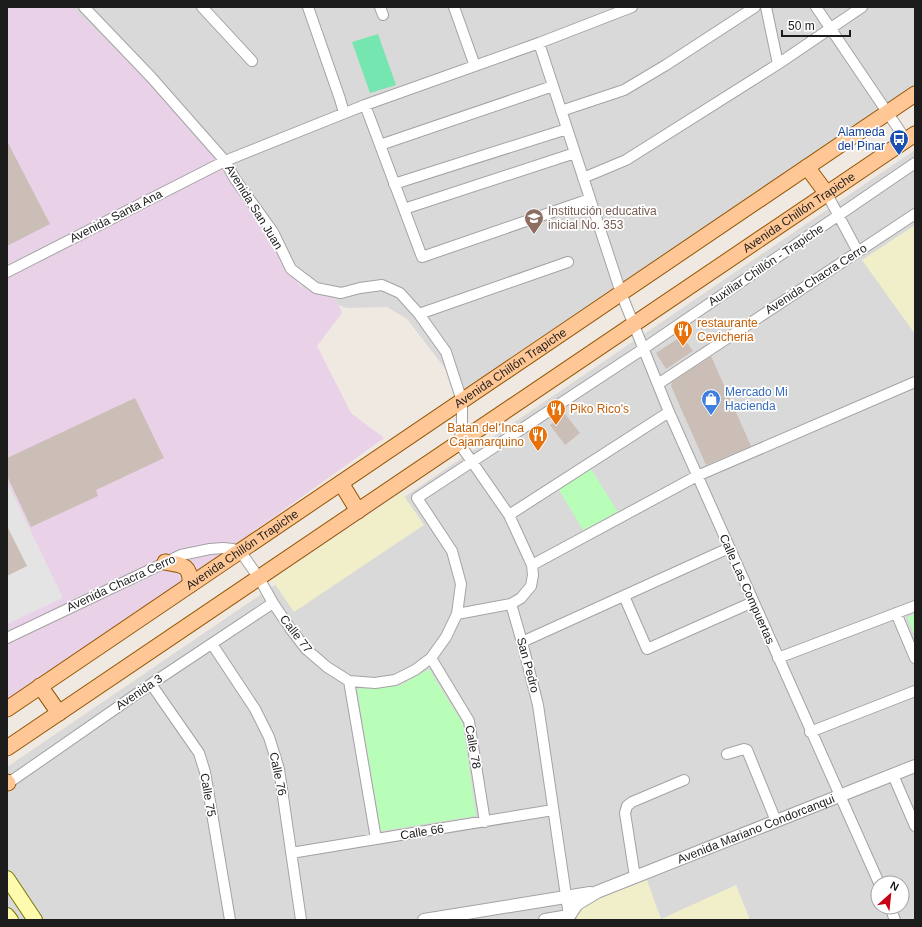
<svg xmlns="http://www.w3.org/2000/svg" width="922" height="927" font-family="Helvetica,sans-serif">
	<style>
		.residential { fill: #dad9d9; fill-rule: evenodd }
		.industrial { fill: #e9d2e7 }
		.farmland { fill: #f0efca }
		.park { fill: #b9feb8 }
		.pitch { fill: #76e6b0 }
		.parking { fill: #e4e4e4 }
		.building { fill: #cbbeb7 }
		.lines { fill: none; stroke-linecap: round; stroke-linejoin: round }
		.minor-casing { stroke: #a3a3a3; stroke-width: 12 }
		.tertiary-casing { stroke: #a3a3a3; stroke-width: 14 }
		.secondary-casing { stroke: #757600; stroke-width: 16 }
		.primary-casing { stroke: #945500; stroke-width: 17 }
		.minor { stroke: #fff; stroke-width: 10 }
		.tertiary { stroke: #fff; stroke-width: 12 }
		.secondary { stroke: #fffbae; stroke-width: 14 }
		.primary { stroke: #ffc795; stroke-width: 15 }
		.labels { text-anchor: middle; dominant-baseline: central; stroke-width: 3.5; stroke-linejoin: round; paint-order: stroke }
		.transit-label { font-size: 12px; fill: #164399; stroke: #fff; text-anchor: end }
		.street-label { font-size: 12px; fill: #1c1c1c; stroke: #fff }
		.education-label { font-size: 12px; fill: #785e54; stroke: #fff; text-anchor: start }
		.food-label { font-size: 12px; fill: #c56008; stroke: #fff; text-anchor: start }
		.shop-label { font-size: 12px; fill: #366cbe; stroke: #fff; text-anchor: start }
	</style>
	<rect width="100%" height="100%" fill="#efe9e1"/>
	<path class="residential" d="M 71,7 L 915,7 L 915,91 L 470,401 L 407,319 L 387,307 L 347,308 L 322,300 L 305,291 L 271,241 L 224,168 L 146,81 Z
		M 915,150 L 915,920 L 7,920 L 7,767 ZM 878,883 L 902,883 L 902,907 L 878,907 Z"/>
	<path class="industrial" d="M 7,7 L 72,7 L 137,69 L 213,155 L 301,287 L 336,299 L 342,313 L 317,346 L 351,413 L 384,438 L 166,594 L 7,701 Z"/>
	<path class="farmland" d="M 915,225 L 915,334 L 862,260 Z
		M 402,493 L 424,525 L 294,612 L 272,580 Z
		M 647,880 L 661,919 L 736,885 L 750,920 L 577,920 L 576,914 L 587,903 Z"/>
	<path class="park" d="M 591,469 L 618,512 L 583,530 L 559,490 Z
		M 915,614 L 915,636 L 907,617 Z
		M 429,669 L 463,724 L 476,816 L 381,831 L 357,689 L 399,686 Z"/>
	<path class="pitch" d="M 378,34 L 396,85 L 370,93 L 352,42 Z"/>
	<path class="parking" d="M 7,482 L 63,598 L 7,624 Z"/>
	<path class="building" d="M 7,141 L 50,224 L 7,246 Z
		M 682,336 L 693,351 L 666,369 L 656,353 Z
		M 711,356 L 751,446 L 706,465 L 671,386 L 672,382 Z
		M 135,398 L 164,458 L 96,490 L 98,496 L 31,527 L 7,476 L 7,458 Z
		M 565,414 L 580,433 L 565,445 L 550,425 Z
		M 7,526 L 27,566 L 7,576 Z"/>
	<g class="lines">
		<defs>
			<path id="minor" d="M 84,7 L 151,77 L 225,161 L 235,179 L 273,232 L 291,269 L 316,288 L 341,293 L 360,288 L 382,285 L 400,293 L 419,314 L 446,352 L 462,401 L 462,425 L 459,443 L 509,515 L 532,565 L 533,575 L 531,586 L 521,598 L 511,604 L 522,642 L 538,705 L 569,916
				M 202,7 L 252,61
				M 308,7 L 340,99 L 344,113
				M 380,7 L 383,15
				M 454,7 L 475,66
				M 766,7 L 778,64
				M 816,7 L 906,140
				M 539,43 L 621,293 L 669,412 L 879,883
				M 365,105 L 422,257 L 590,199
				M 561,111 L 624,90 L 666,65 L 755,7
				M 380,145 L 553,86
				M 583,178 L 626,160 L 778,64 L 862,7
				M 394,184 L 567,129
				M 827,194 L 858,252
				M 404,209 L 575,153
				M 7,272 L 225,161 L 365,105 L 539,43 L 632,7
				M 419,314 L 568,262
				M 658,384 L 915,214
				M 509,515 L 669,412
				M 532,565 L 697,476 L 915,382
				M 624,596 L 647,649 L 753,602
				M 896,613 L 915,658
				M 457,614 L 511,604
				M 7,638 L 181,555 L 210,549 L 223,548 L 233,549 L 240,551 L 259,578 L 273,603 L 290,628 L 306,649 L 327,667 L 349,681 L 375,683 L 395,680 L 415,670 L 431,658 L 446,637 L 457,614 L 461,584 L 452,551 L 417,498 L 643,349 L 915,163
				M 522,642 L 729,548
				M 212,644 L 255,709 L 269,737 L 279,769 L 301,920
				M 431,658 L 469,721 L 485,822
				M 778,658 L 915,606
				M 349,681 L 376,839
				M 151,684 L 199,753 L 205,772 L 230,920
				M 810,732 L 915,691
				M 727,754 L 744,749 L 747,750 L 776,821
				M 893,775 L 915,826
				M 7,784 L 151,684 L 273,603
				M 291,853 L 553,810
				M 635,877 L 625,813 L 627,806 L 632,802 L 684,780
				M 890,907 L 895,920"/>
			<g id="tertiary">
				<path d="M 424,920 L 590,893"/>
				<path id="s1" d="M 545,920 L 569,916 L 577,904 L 597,892 L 915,766"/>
			</g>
			<path id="secondary" d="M 7,878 L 35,920
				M 7,915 L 11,920"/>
			<g id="primary">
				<path d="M 807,167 L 827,194"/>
				<path d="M 341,483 L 358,511"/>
				<path d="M 165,562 C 183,565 191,565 190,585"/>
				<path d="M 40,686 L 59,713"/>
				<path id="s2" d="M 7,709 L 915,94"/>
				<path id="s3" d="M 7,748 L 915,134"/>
				<path d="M 7,782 L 8,783"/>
			</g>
		</defs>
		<use href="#minor" class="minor-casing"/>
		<use href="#tertiary" class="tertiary-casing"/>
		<use href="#secondary" class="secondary-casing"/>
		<use href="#primary" class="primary-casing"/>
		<use href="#minor" class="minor"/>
		<use href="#tertiary" class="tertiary"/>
		<use href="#secondary" class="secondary"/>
		<use href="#primary" class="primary"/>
	</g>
	<defs>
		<symbol id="bus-pin" viewBox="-11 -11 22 30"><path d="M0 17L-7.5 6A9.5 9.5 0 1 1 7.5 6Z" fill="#1a4fb4" stroke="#fff"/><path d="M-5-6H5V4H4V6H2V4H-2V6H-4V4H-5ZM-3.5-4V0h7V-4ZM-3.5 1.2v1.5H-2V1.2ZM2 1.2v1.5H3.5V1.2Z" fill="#fff"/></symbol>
		<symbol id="school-pin" viewBox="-11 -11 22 30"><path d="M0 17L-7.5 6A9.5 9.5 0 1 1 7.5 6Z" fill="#8d6e63" stroke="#fff"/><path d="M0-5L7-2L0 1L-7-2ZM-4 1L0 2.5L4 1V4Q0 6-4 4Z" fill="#fff"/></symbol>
		<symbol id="restaurant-pin" viewBox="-11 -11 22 30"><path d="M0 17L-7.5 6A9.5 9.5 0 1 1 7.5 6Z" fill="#e8710a" stroke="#fff"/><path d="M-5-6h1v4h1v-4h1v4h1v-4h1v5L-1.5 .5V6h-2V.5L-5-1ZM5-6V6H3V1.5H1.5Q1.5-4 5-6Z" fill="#fff"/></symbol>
		<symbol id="shop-pin" viewBox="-11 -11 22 30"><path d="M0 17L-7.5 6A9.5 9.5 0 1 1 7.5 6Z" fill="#3f7fe0" stroke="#fff"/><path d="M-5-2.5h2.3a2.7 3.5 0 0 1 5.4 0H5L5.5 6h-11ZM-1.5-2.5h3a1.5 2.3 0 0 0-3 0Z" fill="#fff"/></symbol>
	</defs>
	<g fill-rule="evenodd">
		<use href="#bus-pin" x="888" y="128" width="22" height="30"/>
		<use href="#school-pin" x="523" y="207" width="22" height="30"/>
		<use href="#restaurant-pin" x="672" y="319" width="22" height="30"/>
		<use href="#shop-pin" x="700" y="388" width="22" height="30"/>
		<use href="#restaurant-pin" x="545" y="398" width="22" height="30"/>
		<use href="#restaurant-pin" x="527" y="424" width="22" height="30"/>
	</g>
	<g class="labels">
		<g class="transit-label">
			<text x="885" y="132">Alameda<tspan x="885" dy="14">del Pinar</tspan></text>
		</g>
		<g class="street-label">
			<text transform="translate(254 207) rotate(58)">Avenida San Juan</text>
			<text stroke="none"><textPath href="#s3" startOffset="956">Avenida Chillón Trapiche</textPath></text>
			<text transform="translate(116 216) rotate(-27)">Avenida Santa Ana</text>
			<text transform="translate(766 265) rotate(-34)">Auxiliar Chillón - Trapiche</text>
			<text transform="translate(816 279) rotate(-33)">Avenida Chacra Cerro</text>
			<text stroke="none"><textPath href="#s2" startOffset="608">Avenida Chillón Trapiche</textPath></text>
			<text stroke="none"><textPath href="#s2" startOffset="284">Avenida Chillón Trapiche</textPath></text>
			<text transform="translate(121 583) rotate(-25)">Avenida Chacra Cerro</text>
			<text transform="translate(747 589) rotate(66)">Calle Las Compuertas</text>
			<text transform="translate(296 634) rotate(52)">Calle 77</text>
			<text transform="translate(528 665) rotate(75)">San Pedro</text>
			<text transform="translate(139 692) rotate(-34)">Avenida 3</text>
			<text transform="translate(473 747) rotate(80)">Calle 78</text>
			<text transform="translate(278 774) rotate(78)">Calle 76</text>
			<text transform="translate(208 795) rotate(80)">Calle 75</text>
			<text stroke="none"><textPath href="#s1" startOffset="233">Avenida Mariano Condorcanqui</textPath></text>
			<text transform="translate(422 832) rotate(-9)">Calle 66</text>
		</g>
		<g class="education-label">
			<text x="548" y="211">Institución educativa<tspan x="548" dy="14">inicial No. 353</tspan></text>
		</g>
		<g class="food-label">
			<text x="697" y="323">restaurante<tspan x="697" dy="14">Cevicheria</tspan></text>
			<text x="570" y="409">Piko Rico's</text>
			<text x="524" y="428" text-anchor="end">Batan del Inca<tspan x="524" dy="14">Cajamarquino</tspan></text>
		</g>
		<g class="shop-label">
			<text x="725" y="392">Mercado Mi<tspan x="725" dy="14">Hacienda</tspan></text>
		</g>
	</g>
	<rect width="922" height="927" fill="none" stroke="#1c1c1c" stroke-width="16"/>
	<g transform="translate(890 895) rotate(27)"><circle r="19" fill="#ffffff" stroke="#a4a4a4"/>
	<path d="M0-3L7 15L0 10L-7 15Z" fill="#c80013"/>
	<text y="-6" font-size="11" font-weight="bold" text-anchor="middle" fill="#1c1c1c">N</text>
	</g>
	<path d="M782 30v6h68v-6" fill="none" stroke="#1c1c1c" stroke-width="2"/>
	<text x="788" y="30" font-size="12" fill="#1c1c1c" stroke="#ffffff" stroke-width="3" paint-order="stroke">50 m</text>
</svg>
